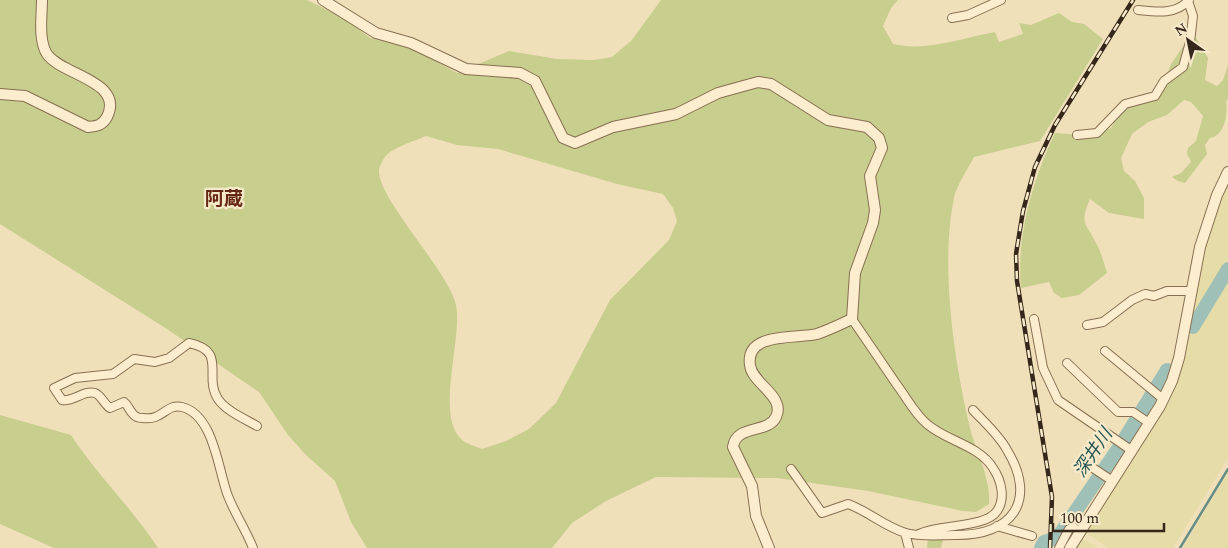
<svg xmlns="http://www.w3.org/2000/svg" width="1228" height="548" font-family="Spectral,'Noto Sans JP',serif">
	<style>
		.farmland { fill: #e6dca7 }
		.green { fill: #c7ce8e; fill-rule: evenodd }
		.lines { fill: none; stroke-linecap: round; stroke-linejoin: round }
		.stream { stroke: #668e84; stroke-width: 2.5 }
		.river { stroke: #9fc0b6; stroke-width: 14 }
		.minor-casing { stroke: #886f53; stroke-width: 10 }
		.tertiary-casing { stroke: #886f53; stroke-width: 12 }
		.minor { stroke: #fbedcd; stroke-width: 8 }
		.tertiary { stroke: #fbedcd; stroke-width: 10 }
		.rail-casing { stroke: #35271a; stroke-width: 4.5 }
		.rail { stroke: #f7eaca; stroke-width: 2.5; stroke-dasharray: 8; stroke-linecap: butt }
		.labels { text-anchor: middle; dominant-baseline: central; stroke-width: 4.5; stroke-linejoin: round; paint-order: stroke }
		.water-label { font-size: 18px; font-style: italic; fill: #285653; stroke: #f7eaca }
		.quarter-label { font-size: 19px; font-weight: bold; fill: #652716; stroke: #f7eaca }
	</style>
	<rect width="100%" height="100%" fill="#f0e0ba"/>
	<path class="farmland" d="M 1228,172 L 1228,260 L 1183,337 L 1195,270 Z
		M 1228,273 L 1228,458 L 1173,548 L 1108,548 L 1084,531 L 1173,382 L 1184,345 Z
		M 1228,473 L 1228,548 L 1183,548 L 1190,536 Z
		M 1080,538 L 1095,545 L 1099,548 L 1075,548 Z"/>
	<path class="green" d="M 0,0 L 307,0 L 346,19 L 370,38 L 395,42 L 416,50 L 457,73 L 509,51 L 557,59 L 594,60 L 612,57 L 631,41 L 661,0 L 898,0 L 891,8 L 883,26 L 893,44 C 927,52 961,38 995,32 L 999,42 L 1023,34 L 1019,23 L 1031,25 L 1059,13 L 1072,22 L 1084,24 L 1103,39 L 1040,141 L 974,157 C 968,169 957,184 954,198 C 940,265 954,361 970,428 C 976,453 991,477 989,504 L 976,512 L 963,511 L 868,491 L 777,478 L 656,477 L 606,501 L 572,523 L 552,548 L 367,548 L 351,522 L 335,481 L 306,455 L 288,435 L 259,392 L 167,329 L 0,224 ZM 426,136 L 457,145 L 498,149 L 617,184 L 663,194 L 673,208 L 677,221 L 669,240 L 610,300 L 556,403 L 529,429 L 506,441 L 482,449 C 475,446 466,444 461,439 C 435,414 463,337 456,305 C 448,270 377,198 379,170 C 379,168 382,162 383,160 C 390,147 414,142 426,136 Z
		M 1190,36 L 1196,38 L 1208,58 L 1205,80 L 1217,86 L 1223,80 L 1228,65 L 1228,99 L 1226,101 C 1228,113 1225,136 1210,138 L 1205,145 L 1207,154 L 1185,183 L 1178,181 L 1172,177 L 1181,173 L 1191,162 L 1187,154 L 1188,148 L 1196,141 L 1203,116 L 1191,102 L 1184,100 L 1167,115 L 1148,122 L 1132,134 L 1121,158 L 1124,171 L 1135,181 L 1144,198 L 1144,219 L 1109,213 L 1090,199 C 1079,224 1086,223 1096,243 C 1101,252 1104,263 1107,273 L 1079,295 L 1062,298 L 1054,293 L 1049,282 L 1021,288 C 1016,236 1033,179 1055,133 L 1094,136 L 1111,128 L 1121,111 L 1130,105 L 1149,102 L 1160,94 L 1171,64 Z
		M 0,415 L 71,435 C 97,475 132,508 158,548 L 54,548 L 0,524 Z
		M 928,539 L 943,540 L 941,548 L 927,548 Z"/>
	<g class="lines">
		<path class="stream" d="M 1180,548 L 1228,469"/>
		<path class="river" d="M 1193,327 L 1228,269
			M 1041,548 L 1044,542 L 1058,537 L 1120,446 L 1167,370"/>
		<defs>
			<path id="minor" d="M 1138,10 C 1156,12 1176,15 1189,0
				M 952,18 L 968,15 L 1001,0
				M 1077,135 L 1097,133 L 1125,104 L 1155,96 L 1164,81 L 1183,67 L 1190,42 L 1193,16 L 1188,1
				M 852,319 C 867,341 882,363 897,385 C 907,398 914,413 927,424 C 946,441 979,445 993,468 C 1001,480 1006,498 997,511 C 986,528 939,524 919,534
				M 1034,319 L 1043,368 L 1058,400 L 1131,450
				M 1087,325 L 1103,322 L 1132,300 L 1145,294 L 1154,296 L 1167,291 L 1191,291
				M 1105,351 L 1163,399
				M 1067,363 L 1118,412 L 1133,412 L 1149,423
				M 1087,464 L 1111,480
				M 791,469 L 822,513 L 848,504 C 868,511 885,527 906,533 C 921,537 939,535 955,535 C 1012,536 1038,501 1007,450 C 999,435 984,422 973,410
				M 997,526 L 1032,536
				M 905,533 L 909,548
				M 253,548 C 246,530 235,514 228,496 C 218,470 214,415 182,407 C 166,403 163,421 143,418 C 139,418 135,417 133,414 C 129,410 128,405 124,402 L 110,408 C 104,404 101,395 95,393 C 83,390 74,402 62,400 L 54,388 L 75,378 L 113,374 L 134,359 L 155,362 L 169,358 L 189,343 C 228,351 203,376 218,399 C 226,411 245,419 257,426
				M 1059,548 L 1069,529 L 1073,527 L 1079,531"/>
			<path id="tertiary" d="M 323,0 L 376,33 L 411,43 L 466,69 L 520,73 L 535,81 L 563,138 L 575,143 L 613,127 L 676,114 L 718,93 L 758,82 L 771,84 L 828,120 L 867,127 L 879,138 L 882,148 L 870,176 L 875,210 L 873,223 L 855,273 L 852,319 C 841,324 829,330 817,334 C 798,339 745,331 750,365 C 752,384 786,396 776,417 C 768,434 736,424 733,447 L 752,486 L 756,516 L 769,548
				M 0,94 L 25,96 L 88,127 C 96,126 102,126 107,117 C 125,81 61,75 47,54 C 38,40 42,15 42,0
				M 1070,548 L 1160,406 L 1172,381 L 1179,358 L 1200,247 L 1217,195 L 1228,172"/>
		</defs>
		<use href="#minor" class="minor-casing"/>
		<use href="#tertiary" class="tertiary-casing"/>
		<use href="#minor" class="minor"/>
		<use href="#tertiary" class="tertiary"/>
		<defs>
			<path id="rail" d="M 1050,548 L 1052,497 L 1017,281 L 1016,254 L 1023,211 L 1035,167 L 1055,125 L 1133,0"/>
		</defs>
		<use href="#rail" class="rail-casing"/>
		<use href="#rail" class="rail"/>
	</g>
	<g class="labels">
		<g class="water-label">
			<text transform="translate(1093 453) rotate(-56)">深井川</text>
		</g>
		<g class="quarter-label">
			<text x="224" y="199">阿蔵</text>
		</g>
	</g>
	<g transform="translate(1188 40) rotate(327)" stroke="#f7eaca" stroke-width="4" paint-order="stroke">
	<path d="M0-4L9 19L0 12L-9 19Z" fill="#35271a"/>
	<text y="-8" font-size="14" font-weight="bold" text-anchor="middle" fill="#35271a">N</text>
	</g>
	<path d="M1053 523v8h111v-8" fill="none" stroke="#35271a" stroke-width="2.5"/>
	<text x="1060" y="523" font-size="15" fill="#35271a" stroke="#f7eaca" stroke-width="4" paint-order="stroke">100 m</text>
</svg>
